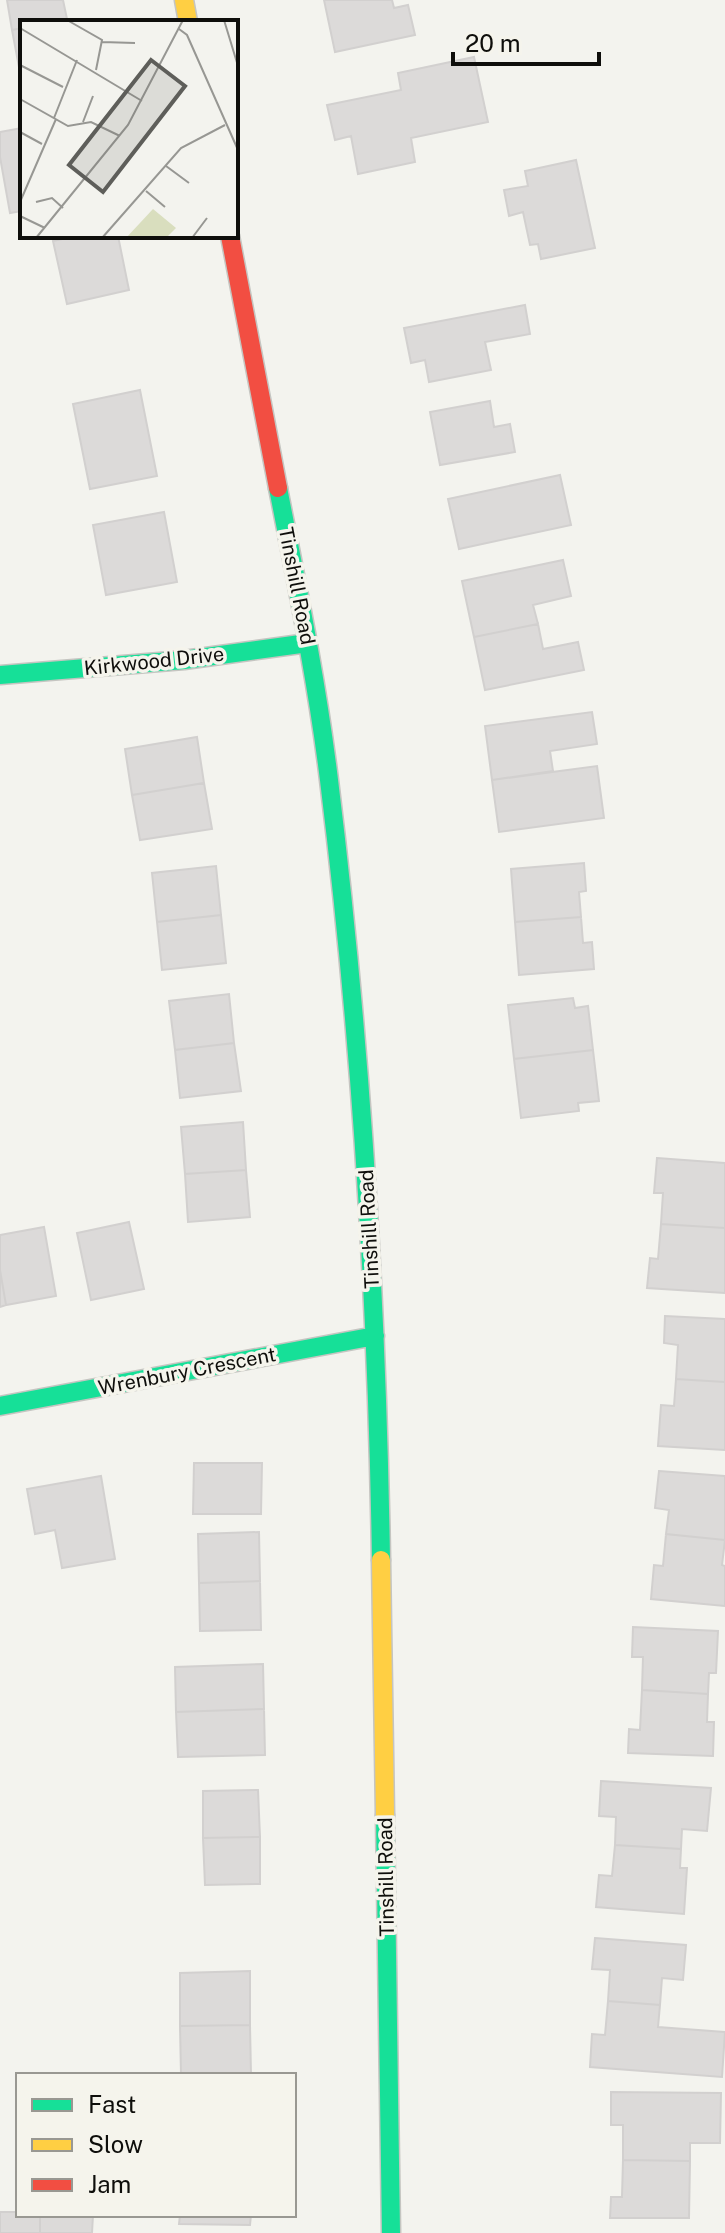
<svg xmlns="http://www.w3.org/2000/svg" width="725" height="2233" font-family="'Public Sans',sans-serif">
	<style>
		.building { fill: #dcdad9; stroke: #d2d0cf; stroke-width: 2 }
		.lines { fill: none; stroke-linecap: round; stroke-linejoin: round }
		.fast-casing { stroke: #c5c5c1; stroke-width: 21 }
		.slow-casing { stroke: #c5c5c1; stroke-width: 21 }
		.jam-casing { stroke: #c5c5c1; stroke-width: 21 }
		.fast { stroke: #16e098; stroke-width: 18 }
		.slow { stroke: #ffcf43; stroke-width: 18 }
		.jam { stroke: #f24e42; stroke-width: 18 }
		.labels { text-anchor: middle; dominant-baseline: central; stroke-width: 7; stroke-linejoin: round; paint-order: stroke }
		.street-label { font-size: 20px; fill: #0e0e0b; stroke: #f5f4ec }
		.inset-road { fill: none; stroke: #979793; stroke-width: 2 }
		.view { fill: #5e5e5a; fill-opacity: 0.15; stroke: #5e5e5a; stroke-width: 4 }
		.inset-edge { fill: none; stroke: #0e0e0b; stroke-width: 4 }
	</style>
	<rect width="100%" height="100%" fill="#f3f3ee"/>
	<path class="building" d="M 7,0 L 63,0 L 67,19 L 53,22 L 22,22 L 22,28 L 12,30 Z
		M 324,0 L 392,0 L 394,8 L 408,5 L 415,35 L 335,52 Z
		M 22,28 L 22,83 L 12,30 Z
		M 474,57 L 488,122 L 411,138 L 415,162 L 358,174 L 351,136 L 335,140 L 327,105 L 401,90 L 398,73 Z
		M 22,128 L 22,211 L 10,213 L 0,157 L 0,132 Z
		M 576,160 L 595,248 L 541,259 L 538,244 L 530,245 L 523,212 L 509,216 L 504,190 L 528,186 L 525,171 Z
		M 76,236 L 118,236 L 129,290 L 67,304 L 53,241 Z
		M 525,305 L 530,334 L 485,342 L 491,370 L 429,382 L 425,360 L 411,363 L 404,328 Z
		M 140,390 L 157,476 L 90,489 L 73,404 Z
		M 490,401 L 494,427 L 510,424 L 515,452 L 440,465 L 430,412 Z
		M 560,475 L 571,525 L 459,549 L 448,499 Z
		M 164,512 L 177,582 L 106,595 L 93,525 Z
		M 563,560 L 571,596 L 533,605 L 538,624 L 474,637 L 462,581 Z
		M 538,624 L 543,649 L 578,642 L 584,670 L 485,690 L 474,637 Z
		M 592,712 L 597,744 L 550,751 L 553,771 L 492,780 L 485,726 Z
		M 197,737 L 204,783 L 132,795 L 125,749 Z
		M 597,766 L 604,818 L 499,832 L 492,780 Z
		M 204,783 L 212,829 L 140,840 L 132,795 Z
		M 584,863 L 586,891 L 579,892 L 581,917 L 515,922 L 511,869 Z
		M 216,866 L 221,915 L 157,922 L 152,873 Z
		M 221,915 L 226,963 L 162,970 L 157,922 Z
		M 581,917 L 583,943 L 592,942 L 594,969 L 519,975 L 515,922 Z
		M 229,994 L 234,1043 L 175,1050 L 169,1001 Z
		M 573,998 L 575,1008 L 588,1006 L 593,1050 L 514,1059 L 508,1005 Z
		M 234,1043 L 241,1091 L 180,1098 L 175,1050 Z
		M 593,1050 L 599,1101 L 578,1103 L 579,1111 L 521,1118 L 514,1059 Z
		M 243,1122 L 246,1170 L 185,1174 L 181,1127 Z
		M 657,1158 L 725,1163 L 725,1228 L 661,1224 L 663,1193 L 654,1193 Z
		M 246,1170 L 250,1217 L 188,1222 L 185,1174 Z
		M 129,1222 L 144,1289 L 91,1300 L 77,1233 Z
		M 661,1224 L 725,1228 L 725,1293 L 647,1288 L 650,1258 L 658,1259 Z
		M 44,1227 L 56,1296 L 6,1305 L 0,1270 L 0,1235 Z
		M 0,1270 L 6,1305 L 0,1307 Z
		M 665,1316 L 725,1319 L 725,1382 L 676,1379 L 678,1345 L 664,1343 Z
		M 676,1379 L 725,1382 L 725,1450 L 658,1446 L 661,1405 L 674,1406 Z
		M 194,1463 L 262,1463 L 261,1514 L 193,1514 Z
		M 659,1471 L 725,1476 L 725,1540 L 666,1534 L 669,1510 L 655,1508 Z
		M 101,1476 L 115,1559 L 62,1568 L 55,1530 L 35,1534 L 27,1489 Z
		M 259,1532 L 260,1581 L 199,1583 L 198,1534 Z
		M 666,1534 L 725,1540 L 722,1565 L 725,1566 L 725,1606 L 651,1599 L 654,1565 L 663,1566 Z
		M 260,1581 L 261,1630 L 200,1631 L 199,1583 Z
		M 633,1627 L 718,1631 L 716,1673 L 709,1673 L 708,1694 L 642,1690 L 643,1657 L 632,1657 Z
		M 263,1664 L 264,1709 L 176,1712 L 175,1667 Z
		M 642,1690 L 708,1694 L 707,1722 L 714,1722 L 713,1756 L 628,1753 L 629,1729 L 640,1730 Z
		M 264,1709 L 265,1755 L 178,1757 L 176,1712 Z
		M 601,1781 L 711,1788 L 707,1831 L 682,1829 L 681,1849 L 615,1845 L 616,1817 L 599,1816 Z
		M 258,1790 L 260,1837 L 203,1838 L 203,1791 Z
		M 260,1837 L 260,1884 L 205,1885 L 203,1838 Z
		M 615,1845 L 681,1849 L 680,1868 L 687,1868 L 684,1914 L 596,1907 L 599,1875 L 612,1876 Z
		M 595,1938 L 686,1945 L 683,1980 L 662,1978 L 660,2005 L 608,2001 L 610,1970 L 592,1969 Z
		M 250,1971 L 250,2025 L 180,2026 L 180,1973 Z
		M 608,2001 L 660,2005 L 658,2027 L 725,2032 L 722,2077 L 590,2067 L 592,2034 L 605,2035 Z
		M 250,2025 L 251,2075 L 181,2075 L 180,2026 Z
		M 611,2092 L 721,2093 L 720,2143 L 690,2143 L 690,2161 L 623,2160 L 623,2125 L 611,2125 Z
		M 623,2160 L 690,2161 L 689,2218 L 610,2218 L 611,2197 L 622,2197 Z
		M 0,2212 L 18,2212 L 18,2215 L 40,2215 L 40,2233 L 0,2233 Z
		M 40,2215 L 93,2215 L 92,2233 L 40,2233 Z
		M 180,2215 L 251,2215 L 250,2225 L 179,2224 Z"/>
	<g class="lines">
		<defs>
			<path id="fast" d="M 278,488 C 297,585 317,682 329,780 C 361,1039 377,1299 381,1560
				M 0,675 L 184,660 L 308,643
				M 0,1406 L 375,1336
				M 385,1815 L 391,2233"/>
			<path id="slow" d="M 184,0 L 188,22
				M 381,1560 L 385,1815"/>
			<path id="jam" d="M 230,236 L 278,488"/>
		</defs>
		<use href="#fast" class="fast-casing"/>
		<use href="#slow" class="slow-casing"/>
		<use href="#jam" class="jam-casing"/>
		<use href="#fast" class="fast"/>
		<use href="#slow" class="slow"/>
		<use href="#jam" class="jam"/>
	</g>
	<g class="labels">
		<g class="street-label">
			<text transform="translate(297 586) rotate(79)">Tinshill Road</text>
			<text transform="translate(154 661) rotate(-6)">Kirkwood Drive</text>
			<text transform="translate(369 1229) rotate(-93)">Tinshill Road</text>
			<text transform="translate(187 1371) rotate(-11)">Wrenbury Crescent</text>
			<text transform="translate(386 1877) rotate(-91)">Tinshill Road</text>
		</g>
	</g>
	<g transform="translate(20 20)">
		<rect width="218" height="218" fill="#f3f3ee"/>
		<path d="M 133,189 L 156,208 L 146,218 L 106,218 Z" fill="#d9debe"/>
		<path class="inset-road" d="M 47,0 L 82,20 L 76,50M 204,0 L 218,46M 0,8 L 122,81M 159,9 L 167,15 L 218,130M 82,22 L 115,23M 0,45 L 43,67M 0,79 L 48,106 L 71,102 L 100,116M 34,98 L 57,40M 63,102 L 73,76M 0,112 L 22,124M 146,146 L 169,163M 126,171 L 145,187M 0,182 L 36,99M 16,182 L 32,178 L 43,188M 0,196 L 25,208M 16,218 L 108,105 L 163,0M 82,218 L 161,128 L 205,105M 172,218 L 187,198"/>
		<path class="view" d="M 131,40 L 165,66 L 83,172 L 49,145 Z"/>
		<rect width="218" height="218" class="inset-edge"/>
	</g>
	<rect x="16" y="2073" width="280" height="144" fill="#f5f4ec" stroke="#999892" stroke-width="2"/>
	<rect x="32" y="2099" width="40" height="12" fill="#16e098" stroke="#999892" stroke-width="2"/>
	<text x="88" y="2113" font-size="24" fill="#0e0e0b">Fast</text>
	<rect x="32" y="2139" width="40" height="12" fill="#ffcf43" stroke="#999892" stroke-width="2"/>
	<text x="88" y="2153" font-size="24" fill="#0e0e0b">Slow</text>
	<rect x="32" y="2179" width="40" height="12" fill="#f24e42" stroke="#999892" stroke-width="2"/>
	<text x="88" y="2193" font-size="24" fill="#0e0e0b">Jam</text>
	<path d="M453 52v12h146v-12" fill="none" stroke="#0e0e0b" stroke-width="4"/>
	<text x="465" y="52" font-size="24" fill="#0e0e0b" stroke="#f5f4ec" stroke-width="6" paint-order="stroke">20 m</text>
</svg>
